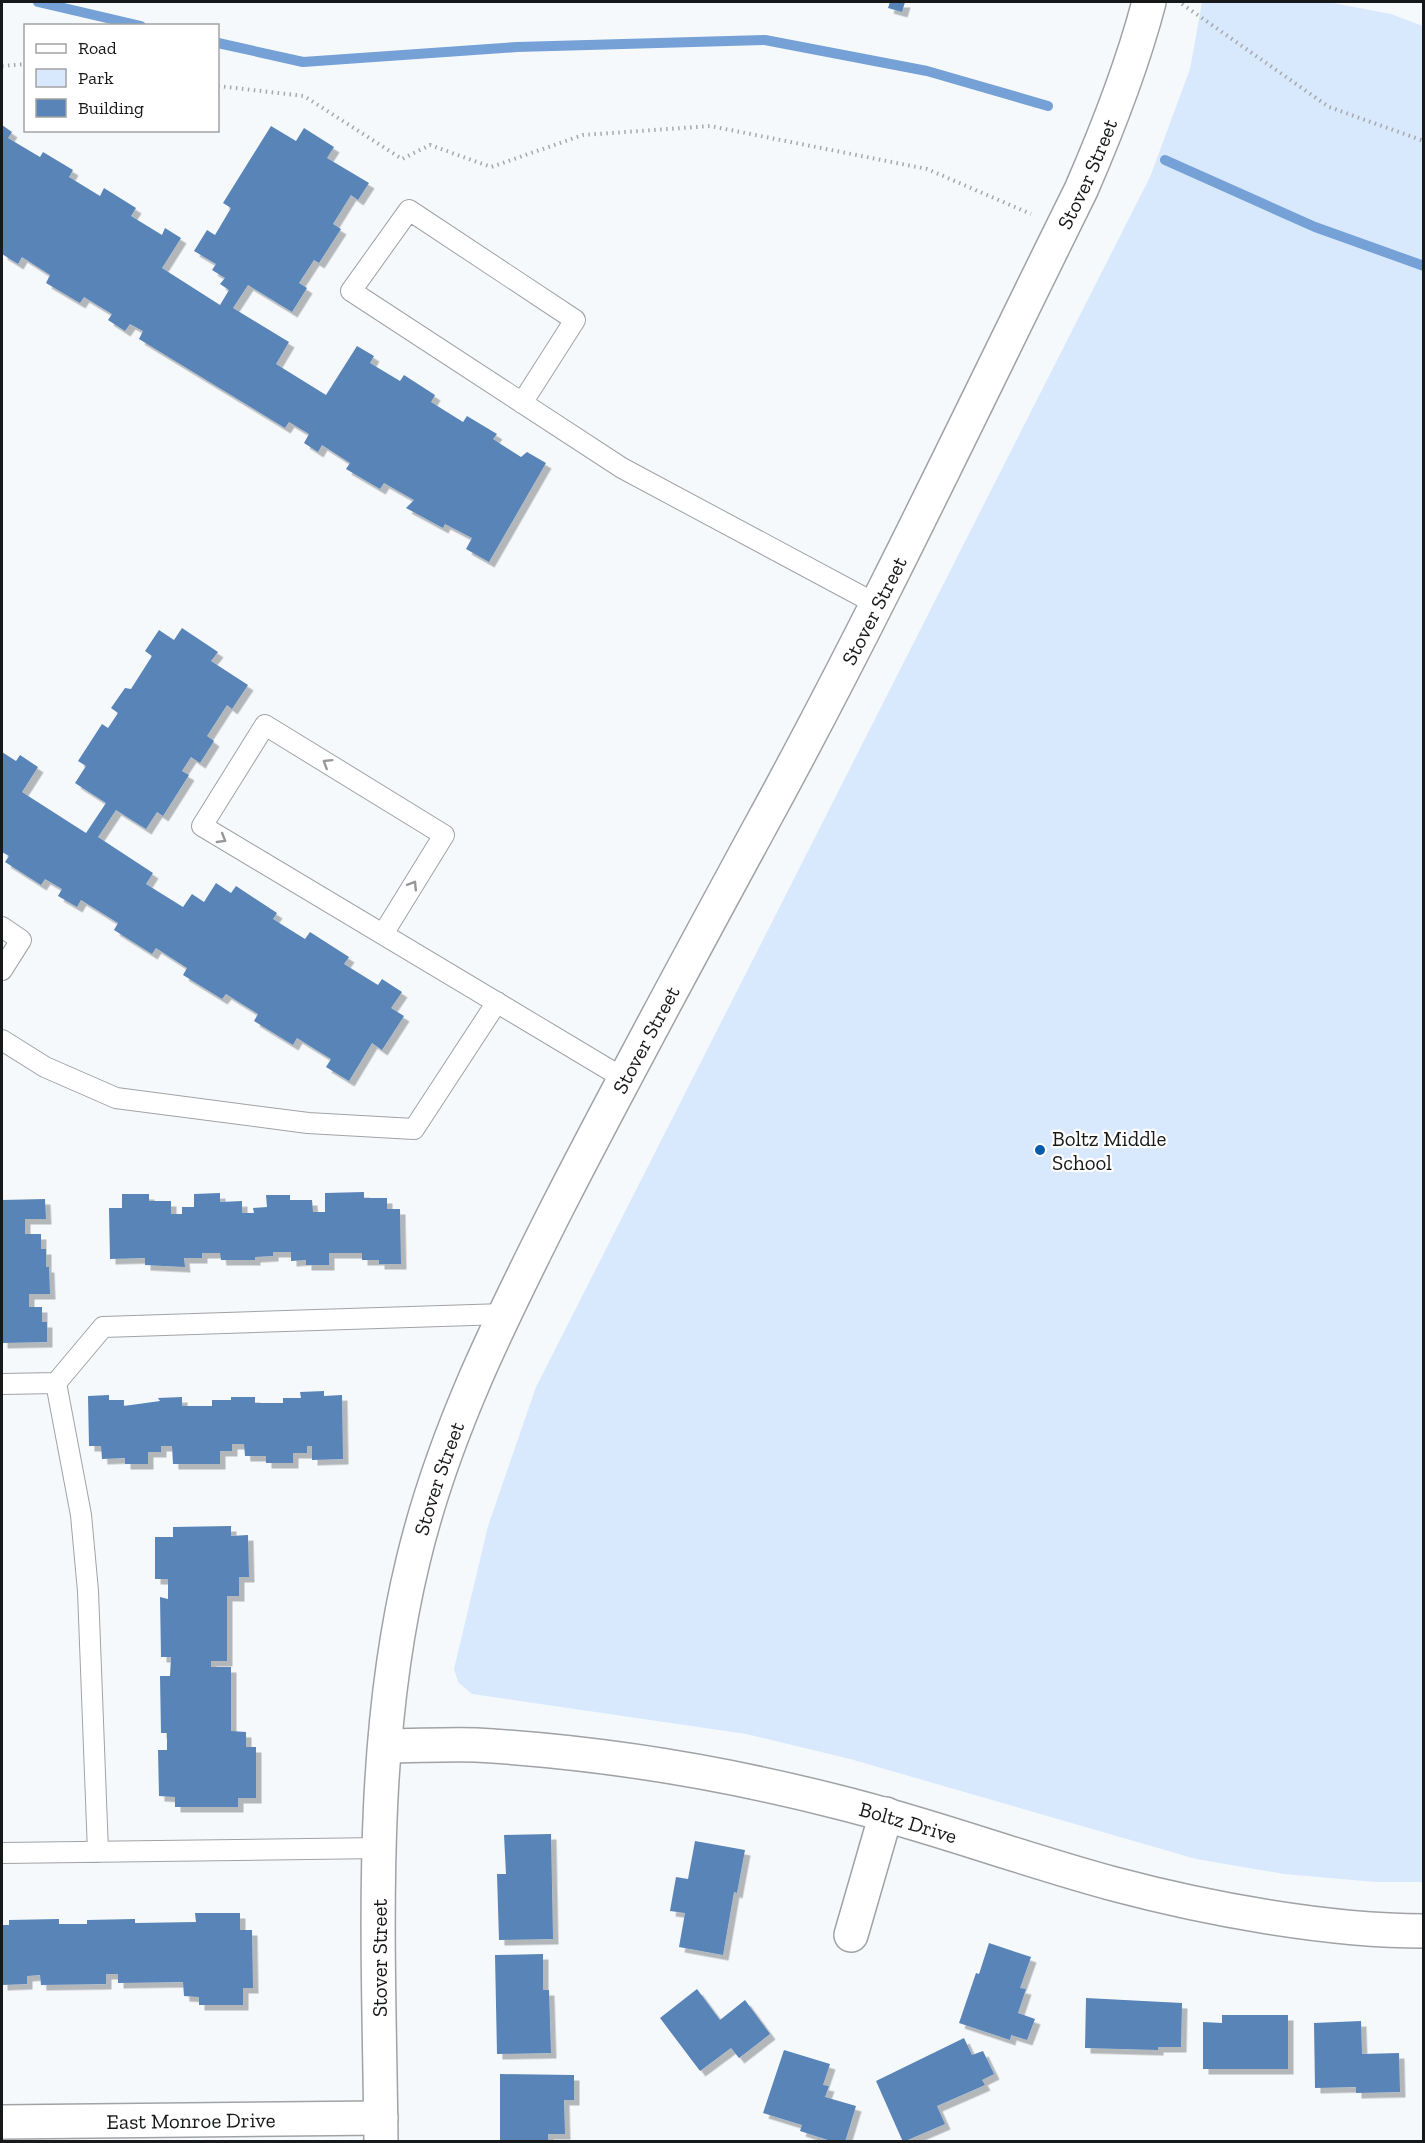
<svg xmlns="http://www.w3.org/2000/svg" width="1425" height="2143" font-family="'Zilla Slab',serif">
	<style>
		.green { fill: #d8e9fe }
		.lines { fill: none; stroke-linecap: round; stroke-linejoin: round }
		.stream { stroke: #75a1d6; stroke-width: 10 }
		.building { fill: #5884b7; filter: url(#shadow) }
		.service-casing { stroke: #a0a2a6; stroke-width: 22 }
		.minor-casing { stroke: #a0a2a6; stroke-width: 36 }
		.path { stroke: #a6a8aa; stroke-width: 4; stroke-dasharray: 1.5 4.5; stroke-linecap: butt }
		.service { stroke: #fff; stroke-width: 20 }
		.minor { stroke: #fff; stroke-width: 33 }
		.oneway { stroke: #979798 }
		.poi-dot { fill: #065ba9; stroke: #fff; stroke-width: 2 }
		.labels { text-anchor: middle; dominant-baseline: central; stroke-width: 4.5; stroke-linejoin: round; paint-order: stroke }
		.street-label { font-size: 21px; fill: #171819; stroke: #fff }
		.poi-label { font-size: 21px; fill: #171819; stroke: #fff; text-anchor: start }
	</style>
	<defs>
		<filter id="shadow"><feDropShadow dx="5.5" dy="5.5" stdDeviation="0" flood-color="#0004"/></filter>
	</defs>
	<rect width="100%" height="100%" fill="#f6f9fc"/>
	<path class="green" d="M 1202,2 L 1328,2 L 1391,14 L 1423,26 L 1423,1882 L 1375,1882 L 1284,1874 L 1196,1859 L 850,1759 L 746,1734 L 472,1694 L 458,1682 L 454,1669 L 488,1526 L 536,1387 L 1150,177 L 1190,69 Z"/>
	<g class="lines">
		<path class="stream" d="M 38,2 L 141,26
			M 218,43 L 303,62 L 517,47 L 765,40 L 927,71 L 1048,106
			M 1165,160 L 1315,227 L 1424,266"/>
	</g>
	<path class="building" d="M 890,2 L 905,2 L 902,12 L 888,8 Z
		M 2,125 L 12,132 L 8,138 L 40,157 L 43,152 L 73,170 L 69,177 L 100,196 L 104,188 L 136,208 L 131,216 L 162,235 L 165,228 L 181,238 L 162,268 L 220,305 L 229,290 L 220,284 L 225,278 L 212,270 L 216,264 L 194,251 L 207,230 L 215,235 L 231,208 L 223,203 L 271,126 L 296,141 L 304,128 L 334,147 L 327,158 L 369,183 L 358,200 L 351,195 L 333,224 L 341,229 L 319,263 L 314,260 L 299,283 L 307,288 L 292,312 L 248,285 L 233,308 L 289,342 L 276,364 L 326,395 L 357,346 L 374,356 L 370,363 L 400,381 L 404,375 L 435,395 L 431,402 L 463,422 L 467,416 L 497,434 L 493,439 L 521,457 L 527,452 L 546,463 L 489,562 L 466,549 L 472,538 L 445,524 L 443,528 L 406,508 L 414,500 L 384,483 L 380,489 L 346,469 L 350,463 L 322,445 L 318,452 L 304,443 L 309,434 L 289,422 L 285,428 L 139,339 L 143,331 L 130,324 L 125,331 L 108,320 L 112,314 L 84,297 L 80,303 L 46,283 L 50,275 L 22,257 L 18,264 L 2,254 Z
		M 182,628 L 218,652 L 211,661 L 248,685 L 232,709 L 227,705 L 207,736 L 214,741 L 200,763 L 191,757 L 182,771 L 189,775 L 163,816 L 157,812 L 146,829 L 116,810 L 98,837 L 153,873 L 146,884 L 183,907 L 192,894 L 204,902 L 216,883 L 231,893 L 236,886 L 277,913 L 273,919 L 305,939 L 310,932 L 349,957 L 344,964 L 378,985 L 382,979 L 402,992 L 391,1008 L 404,1016 L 382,1050 L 372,1043 L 349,1081 L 326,1067 L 331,1059 L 297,1038 L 293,1045 L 254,1021 L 258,1014 L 226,994 L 222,999 L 183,975 L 187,968 L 156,948 L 152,954 L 114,930 L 118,923 L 81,900 L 77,907 L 58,896 L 62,889 L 45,879 L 41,885 L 5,862 L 9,856 L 2,852 L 2,752 L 16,761 L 20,755 L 38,767 L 22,792 L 86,833 L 106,803 L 75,783 L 86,766 L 78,761 L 102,724 L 108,728 L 118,713 L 111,708 L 125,688 L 131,689 L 152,656 L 145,651 L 159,630 L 174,640 Z
		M 364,1192 L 364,1198 L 387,1198 L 387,1209 L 400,1209 L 401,1264 L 379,1264 L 379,1260 L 362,1260 L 362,1253 L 329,1253 L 329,1265 L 306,1265 L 306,1260 L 291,1261 L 291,1252 L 273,1252 L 273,1256 L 255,1257 L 255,1260 L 221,1260 L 220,1253 L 202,1253 L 202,1258 L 184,1258 L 185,1267 L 145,1265 L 145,1258 L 110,1259 L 109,1208 L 122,1208 L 122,1194 L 149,1194 L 149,1201 L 171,1201 L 171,1214 L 182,1214 L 182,1207 L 194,1207 L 194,1194 L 220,1193 L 220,1202 L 242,1201 L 242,1213 L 254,1213 L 253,1208 L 267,1207 L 266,1195 L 290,1195 L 290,1200 L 312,1200 L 313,1212 L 325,1212 L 325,1193 Z
		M 45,1199 L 46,1219 L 25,1219 L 25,1234 L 41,1234 L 41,1249 L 46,1249 L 46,1267 L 49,1267 L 50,1294 L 29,1294 L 29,1307 L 42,1307 L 42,1322 L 47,1322 L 47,1342 L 2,1343 L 2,1200 Z
		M 324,1391 L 324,1396 L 342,1395 L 343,1459 L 312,1460 L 312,1446 L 307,1446 L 307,1453 L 293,1453 L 293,1463 L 266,1463 L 266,1456 L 245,1456 L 244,1444 L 232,1444 L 232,1451 L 220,1451 L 220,1464 L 173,1464 L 172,1446 L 161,1446 L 161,1452 L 148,1452 L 148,1464 L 125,1464 L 125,1458 L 102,1459 L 101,1446 L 89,1446 L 88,1396 L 109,1395 L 109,1400 L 124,1400 L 124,1406 L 160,1401 L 158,1398 L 182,1397 L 182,1406 L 212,1406 L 212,1400 L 231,1400 L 231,1397 L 255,1397 L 255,1403 L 283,1403 L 283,1398 L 301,1398 L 300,1392 Z
		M 231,1526 L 231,1536 L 248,1535 L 249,1577 L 239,1577 L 239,1596 L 227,1596 L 227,1661 L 211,1661 L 211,1667 L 231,1667 L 231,1731 L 246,1732 L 246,1747 L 256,1747 L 256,1798 L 238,1798 L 238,1807 L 175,1807 L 175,1797 L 159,1796 L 158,1750 L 167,1750 L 167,1733 L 161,1733 L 160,1676 L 170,1676 L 171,1657 L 161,1657 L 160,1597 L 168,1599 L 168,1579 L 155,1579 L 155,1537 L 173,1537 L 173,1527 Z
		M 551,1834 L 553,1939 L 499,1940 L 497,1874 L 506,1874 L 504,1835 Z
		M 695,1841 L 745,1850 L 737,1893 L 734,1892 L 723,1955 L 679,1947 L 685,1913 L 670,1911 L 676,1877 L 688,1879 Z
		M 195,1913 L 240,1913 L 240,1930 L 252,1930 L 253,1988 L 243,1988 L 243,2005 L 199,2005 L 199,1997 L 184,1996 L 183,1982 L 118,1983 L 118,1974 L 106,1974 L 106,1984 L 41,1985 L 40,1975 L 27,1976 L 27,1984 L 2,1985 L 2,1925 L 9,1925 L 9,1920 L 59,1919 L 59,1924 L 87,1924 L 87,1920 L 135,1919 L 135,1923 L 196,1922 Z
		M 989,1943 L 1031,1957 L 1020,1988 L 1026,1989 L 1018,2013 L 1035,2019 L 1027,2040 L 1011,2035 L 1010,2040 L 959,2023 L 976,1973 L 979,1974 Z
		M 543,1954 L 543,1990 L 549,1990 L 551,2053 L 497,2054 L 495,1955 Z
		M 697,1989 L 720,2020 L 745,2000 L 770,2034 L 739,2058 L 731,2048 L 700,2071 L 660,2018 Z
		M 1086,1998 L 1182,2003 L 1181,2047 L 1158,2047 L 1158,2050 L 1085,2048 Z
		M 1222,2015 L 1288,2015 L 1288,2069 L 1203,2069 L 1203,2022 L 1222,2023 Z
		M 1361,2021 L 1362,2054 L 1399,2053 L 1400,2092 L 1356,2093 L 1356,2087 L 1315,2088 L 1314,2023 Z
		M 964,2038 L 972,2055 L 983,2051 L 994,2074 L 982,2080 L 985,2085 L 937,2106 L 945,2124 L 903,2142 L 876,2081 Z
		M 784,2050 L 830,2064 L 823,2085 L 829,2086 L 825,2097 L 856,2106 L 845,2142 L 834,2142 L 800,2131 L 802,2125 L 763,2113 Z
		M 500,2074 L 574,2075 L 574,2100 L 564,2100 L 565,2134 L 548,2134 L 548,2142 L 500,2142 Z"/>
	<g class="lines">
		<defs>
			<path id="service" d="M 522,403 L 575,320 L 409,210 L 351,291 L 622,468 L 876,604
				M 2,927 L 21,940 L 2,970
				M 383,934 L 444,835 L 265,725 L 202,826 L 623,1078
				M 2,1040 L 45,1067 L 116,1098 L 308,1123 L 414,1129 L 497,1002
				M 56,1383 L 103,1327 L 504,1314
				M 2,1384 L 56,1383 L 81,1515 L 88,1591 L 98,1852
				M 2,1853 L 380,1848"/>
			<g id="minor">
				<path id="s1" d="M 386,1746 C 416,1746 446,1744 476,1745 C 597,1752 721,1772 838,1802 C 931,1825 1021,1859 1114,1884 C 1208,1909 1327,1931 1424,1931"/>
				<path d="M 851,1935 L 886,1814"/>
				<path id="s2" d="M 2,2122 L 381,2118"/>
				<path id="s3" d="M 381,2142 C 379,1948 367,1750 413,1561 C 443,1435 499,1323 557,1208 C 623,1079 692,952 761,825 C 875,617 976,402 1081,190 C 1108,128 1132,67 1149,2"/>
			</g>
		</defs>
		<use href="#service" class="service-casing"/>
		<use href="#minor" class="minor-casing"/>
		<path class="path" d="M 1182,4 L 1329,107 L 1424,141
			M 2,66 L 26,64
			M 218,86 L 304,96 L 402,159 L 430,145 L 491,167 L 583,135 L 710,126 L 927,169 L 1031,214"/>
		<use href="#service" class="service"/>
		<use href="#minor" class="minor"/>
	</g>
	<defs><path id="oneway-chevron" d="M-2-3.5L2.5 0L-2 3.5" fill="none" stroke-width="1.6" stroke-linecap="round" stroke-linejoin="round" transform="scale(1.5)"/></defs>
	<g class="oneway">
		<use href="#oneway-chevron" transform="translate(327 763) rotate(-148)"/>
		<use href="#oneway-chevron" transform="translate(222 839) rotate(31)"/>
		<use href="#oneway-chevron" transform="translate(413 885) rotate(-58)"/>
	</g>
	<circle class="poi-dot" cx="1040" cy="1150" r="6"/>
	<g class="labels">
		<g class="street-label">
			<text stroke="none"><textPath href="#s3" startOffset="2128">Stover Street</textPath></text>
			<text stroke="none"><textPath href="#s3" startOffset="1642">Stover Street</textPath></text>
			<text stroke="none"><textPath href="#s3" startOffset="1156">Stover Street</textPath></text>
			<text stroke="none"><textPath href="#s3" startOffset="670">Stover Street</textPath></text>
			<text stroke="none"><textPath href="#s1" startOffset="530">Boltz Drive</textPath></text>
			<text transform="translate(379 1958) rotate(-90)">Stover Street</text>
			<text stroke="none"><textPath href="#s2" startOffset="189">East Monroe Drive</textPath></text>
		</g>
		<g class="poi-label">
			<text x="1052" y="1138">Boltz Middle<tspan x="1052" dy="24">School</tspan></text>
		</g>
	</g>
	<rect width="1425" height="2143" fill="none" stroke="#171819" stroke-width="6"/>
	<rect x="24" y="24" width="195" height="108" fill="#ffffff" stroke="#a2a3a3" stroke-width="1.5"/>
	<rect x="36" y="44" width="30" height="9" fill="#ffffff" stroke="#a2a3a3" stroke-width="1.5"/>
	<text x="78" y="54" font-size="18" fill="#171819">Road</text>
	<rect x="36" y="69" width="30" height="18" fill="#d8e9fe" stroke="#a2a3a3" stroke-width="1.5"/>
	<text x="78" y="84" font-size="18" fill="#171819">Park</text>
	<rect x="36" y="99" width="30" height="18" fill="#5884b7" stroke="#a2a3a3" stroke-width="1.5"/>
	<text x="78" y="114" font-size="18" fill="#171819">Building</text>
</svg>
